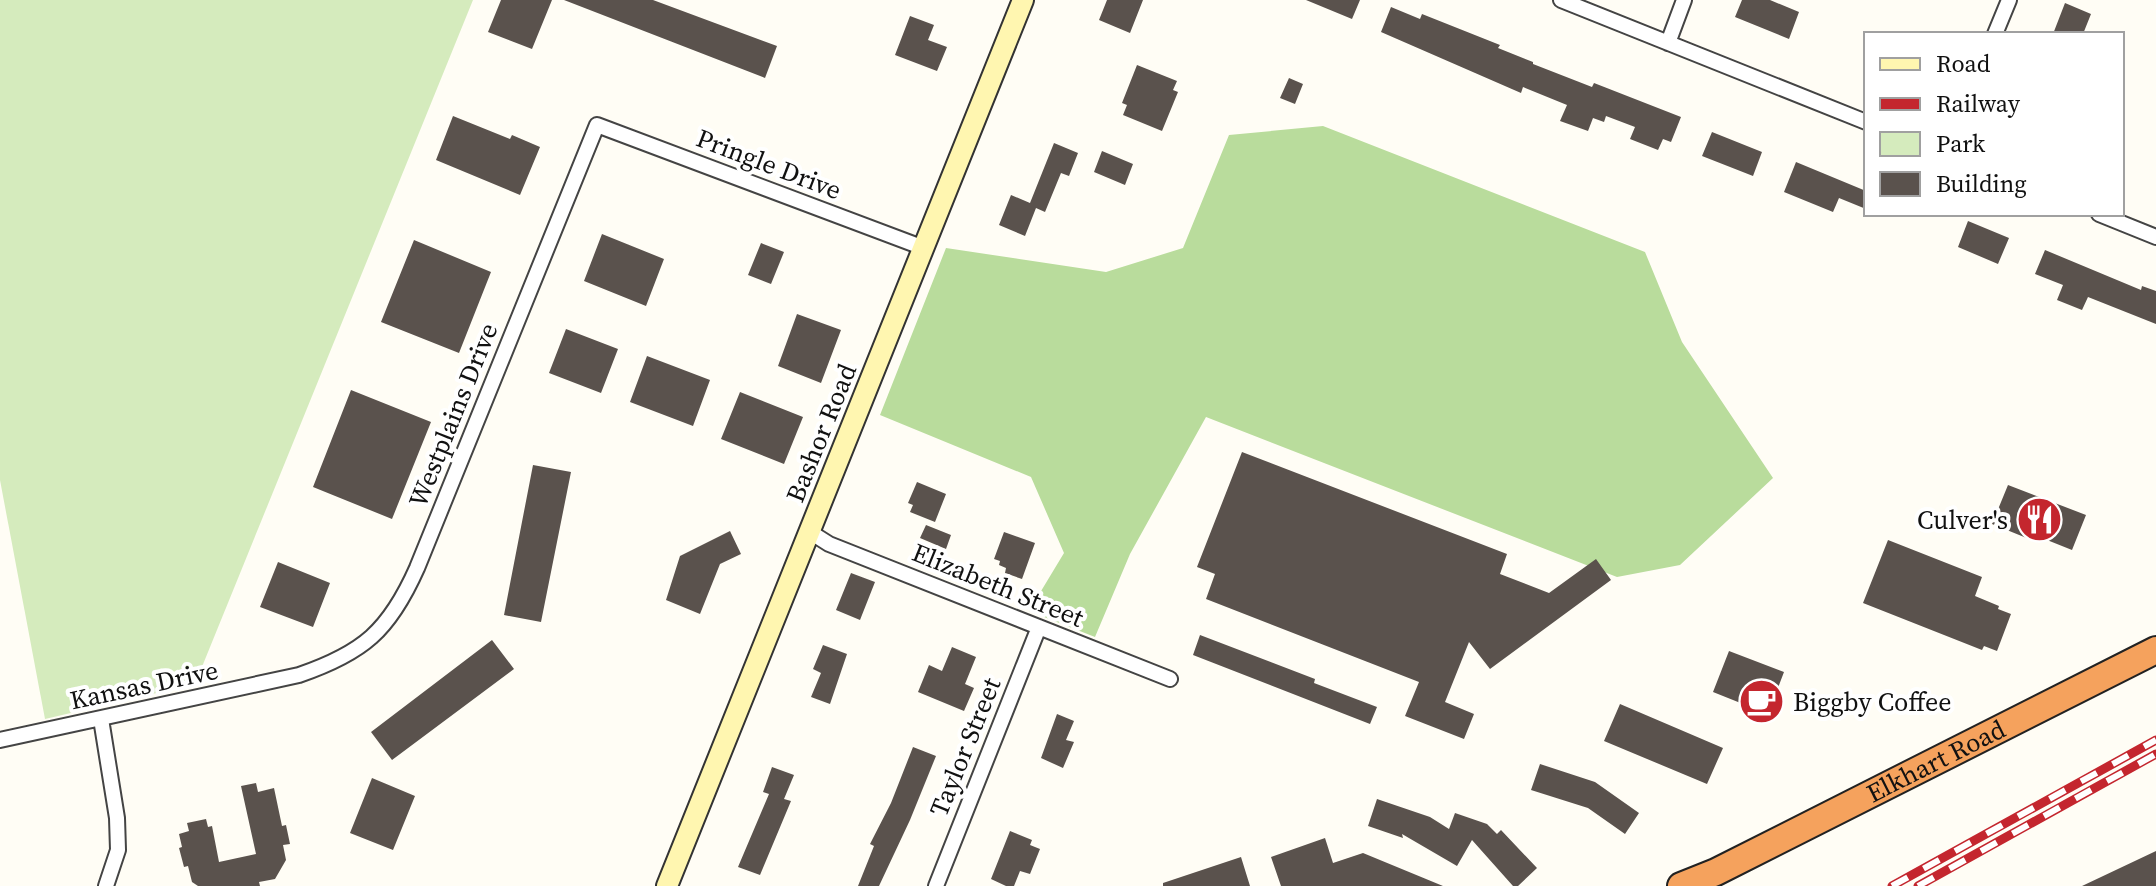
<svg xmlns="http://www.w3.org/2000/svg" width="2156" height="886" font-family="'Source Serif 4',serif">
	<style>
		.green { fill: #d5ebbd }
		.forest { fill: #b9dc9c }
		.building { fill: #5a524d }
		.lines { fill: none; stroke-linecap: round; stroke-linejoin: round }
		.street-casing { stroke: #444; stroke-width: 18 }
		.secondary-casing { stroke: #333; stroke-width: 24 }
		.highway-casing { stroke: #222; stroke-width: 30 }
		.street { stroke: #fff; stroke-width: 14 }
		.secondary { stroke: #fff6b0; stroke-width: 20 }
		.highway { stroke: #f5a25d; stroke-width: 26 }
		.rail-casing { stroke: #c4262e; stroke-width: 9 }
		.rail { stroke: #fff; stroke-width: 6; stroke-dasharray: 18; stroke-linecap: butt }
		.labels { text-anchor: middle; dominant-baseline: central; stroke-width: 8; stroke-linejoin: round; paint-order: stroke }
		.street-label { font-size: 26px; fill: #111; stroke: #fff }
		.poi-label { font-size: 26px; fill: #111; stroke: #fff; text-anchor: end }
	</style>
	<rect width="100%" height="100%" fill="#fffdf5"/>
	<path class="green" d="M 0,0 L 473,0 L 195,684 L 45,719 L 0,480 Z"/>
	<path class="forest" d="M 1323,126 L 1645,252 L 1682,342 L 1773,478 L 1680,565 L 1617,577 L 1206,417 L 1130,554 L 1095,637 L 1029,611 L 1064,553 L 1031,477 L 880,415 L 946,248 L 1106,272 L 1183,248 L 1229,135 Z"/>
	<path class="building" d="M 501,0 L 552,0 L 532,49 L 488,32 Z
		M 564,0 L 653,0 L 777,46 L 765,78 Z
		M 1107,0 L 1143,0 L 1130,33 L 1099,20 Z
		M 1306,0 L 1360,0 L 1352,19 Z
		M 1742,0 L 1770,0 L 1799,12 L 1789,39 L 1735,17 Z
		M 2065,3 L 2091,14 L 2083,34 L 2053,34 Z
		M 1391,7 L 1420,19 L 1422,14 L 1500,45 L 1498,48 L 1533,62 L 1533,64 L 1592,87 L 1594,83 L 1681,117 L 1671,142 L 1663,139 L 1658,150 L 1630,139 L 1635,127 L 1606,116 L 1604,122 L 1593,118 L 1588,131 L 1560,121 L 1567,105 L 1523,87 L 1521,93 L 1381,32 Z
		M 910,16 L 934,25 L 928,40 L 947,47 L 937,71 L 895,55 Z
		M 1137,65 L 1177,81 L 1173,90 L 1178,92 L 1162,131 L 1123,115 L 1127,105 L 1122,103 Z
		M 1289,78 L 1303,84 L 1295,104 L 1280,98 Z
		M 453,116 L 510,139 L 512,135 L 540,147 L 520,195 L 436,160 Z
		M 1712,132 L 1762,152 L 1753,176 L 1702,156 Z
		M 1054,143 L 1078,153 L 1069,176 L 1061,173 L 1045,212 L 1036,208 L 1025,236 L 999,225 L 1011,195 L 1030,203 Z
		M 1102,151 L 1133,164 L 1125,185 L 1094,172 Z
		M 1796,162 L 1866,191 L 1866,209 L 1839,198 L 1833,212 L 1784,192 Z
		M 1968,221 L 2009,238 L 1998,264 L 1958,247 Z
		M 602,234 L 664,259 L 646,306 L 584,281 Z
		M 414,240 L 491,272 L 459,353 L 381,322 Z
		M 761,243 L 784,252 L 771,284 L 748,275 Z
		M 2045,250 L 2141,290 L 2142,286 L 2156,291 L 2156,324 L 2088,297 L 2082,310 L 2057,300 L 2063,285 L 2035,274 Z
		M 797,314 L 841,330 L 821,383 L 778,366 Z
		M 566,329 L 618,349 L 601,393 L 549,373 Z
		M 647,356 L 710,380 L 693,426 L 630,402 Z
		M 351,390 L 431,422 L 392,519 L 313,487 Z
		M 740,392 L 803,417 L 784,464 L 721,439 Z
		M 1242,452 L 1507,554 L 1500,574 L 1549,593 L 1596,559 L 1611,580 L 1490,669 L 1469,642 L 1445,702 L 1474,714 L 1464,739 L 1405,716 L 1419,682 L 1206,599 L 1215,574 L 1197,567 Z
		M 533,465 L 571,472 L 541,622 L 504,615 Z
		M 917,482 L 946,494 L 935,522 L 910,512 L 913,505 L 908,503 Z
		M 2008,485 L 2086,515 L 2072,550 L 2037,536 L 2034,541 L 1992,524 Z
		M 926,525 L 951,535 L 946,549 L 920,538 Z
		M 730,531 L 741,554 L 720,564 L 700,614 L 666,600 L 680,556 Z
		M 1004,532 L 1035,543 L 1022,579 L 1005,573 L 1006,568 L 999,565 L 1000,561 L 994,559 Z
		M 1888,540 L 1982,577 L 1975,596 L 1999,606 L 1998,609 L 2011,614 L 1997,651 L 1984,646 L 1982,650 L 1863,603 Z
		M 278,562 L 330,583 L 313,627 L 260,607 Z
		M 851,573 L 875,582 L 860,620 L 836,610 Z
		M 1200,635 L 1315,679 L 1314,683 L 1377,707 L 1370,724 L 1193,655 Z
		M 492,640 L 514,669 L 392,760 L 371,732 Z
		M 823,645 L 847,654 L 830,704 L 811,697 L 821,673 L 813,669 Z
		M 952,647 L 976,657 L 965,684 L 974,688 L 964,711 L 918,692 L 929,665 L 942,671 Z
		M 1729,651 L 1784,672 L 1768,714 L 1713,692 Z
		M 1620,704 L 1723,748 L 1707,784 L 1604,741 Z
		M 1057,714 L 1074,721 L 1066,740 L 1074,742 L 1063,768 L 1041,758 Z
		M 913,747 L 936,756 L 910,820 L 879,886 L 858,886 L 874,846 L 870,844 L 891,803 Z
		M 1540,764 L 1595,782 L 1639,813 L 1625,834 L 1588,808 L 1531,790 Z
		M 772,767 L 794,775 L 784,799 L 791,801 L 760,875 L 738,867 L 769,794 L 763,792 Z
		M 372,778 L 415,796 L 393,850 L 350,833 Z
		M 256,783 L 258,792 L 274,788 L 282,826 L 286,825 L 290,844 L 283,845 L 286,860 L 275,879 L 259,882 L 260,886 L 198,886 L 192,882 L 188,866 L 184,867 L 179,848 L 182,847 L 179,834 L 189,831 L 187,823 L 206,819 L 208,827 L 212,826 L 219,862 L 256,854 L 241,786 Z
		M 1377,799 L 1430,817 L 1449,829 L 1455,813 L 1487,824 L 1497,834 L 1501,830 L 1537,868 L 1518,886 L 1513,886 L 1472,840 L 1457,866 L 1402,834 L 1403,838 L 1368,826 Z
		M 1010,831 L 1032,840 L 1030,845 L 1040,849 L 1030,874 L 1020,871 L 1014,886 L 1006,886 L 991,879 Z
		M 1325,838 L 1333,863 L 1363,853 L 1443,886 L 1281,886 L 1271,857 Z
		M 2156,851 L 2156,886 L 2082,886 Z
		M 1241,857 L 1250,886 L 1163,886 L 1163,883 Z"/>
	<g class="lines">
		<defs>
			<path id="street" d="M 1561,0 L 1866,122
				M 1995,34 L 2009,0
				M 1668,43 L 1684,0
				M 2099,214 L 2156,237
				M 810,532 L 829,544 L 1170,679
				M 101,719 L 117,818 L 118,850 L 106,886
				M 0,740 L 299,675 C 363,653 389,631 417,568 L 597,125 L 924,248
				M 936,886 L 1039,627"/>
			<path id="secondary" d="M 667,886 L 1023,0"/>
			<g id="highway">
				<path id="s1" d="M 1681,886 L 1716,872 L 2156,650"/>
			</g>
		</defs>
		<use href="#street" class="street-casing"/>
		<use href="#secondary" class="secondary-casing"/>
		<use href="#highway" class="highway-casing"/>
		<use href="#street" class="street"/>
		<use href="#secondary" class="secondary"/>
		<use href="#highway" class="highway"/>
		<defs>
			<path id="rail" d="M 1892,886 L 2156,740
				M 1918,886 L 2156,754"/>
		</defs>
		<use href="#rail" class="rail-casing"/>
		<use href="#rail" class="rail"/>
	</g>
	<defs>
		<symbol id="restaurant-disc" viewBox="-11 -11 22 22"><circle r="9.5" fill="#c4262e" stroke="#fff"/><path d="M-5-6h1v4h1v-4h1v4h1v-4h1v5L-1.5 .5V6h-2V.5L-5-1ZM5-6V6H3V1.5H1.5Q1.5-4 5-6Z" fill="#fff"/></symbol>
		<symbol id="cafe-disc" viewBox="-11 -11 22 22"><circle r="9.5" fill="#c4262e" stroke="#fff"/><path d="M-5.5-4.5H6V0H3Q3 3.5 0 3.5H-2.5Q-5.5 3.5-5.5 0ZM3-3.2v2h1.7v-2ZM-6 4.5H4V6H-6Z" fill="#fff"/></symbol>
	</defs>
	<g fill-rule="evenodd">
		<use href="#restaurant-disc" x="2014" y="494" width="51" height="51"/>
		<use href="#cafe-disc" x="1736" y="676" width="51" height="51"/>
	</g>
	<g class="labels">
		<g class="street-label">
			<text transform="translate(769 164) rotate(21)">Pringle Drive</text>
			<text transform="translate(453 415) rotate(-68)">Westplains Drive</text>
			<text transform="translate(821 433) rotate(-68)">Bashor Road</text>
			<text transform="translate(998 585) rotate(22)">Elizabeth Street</text>
			<text transform="translate(144 685) rotate(-12)">Kansas Drive</text>
			<text transform="translate(965 747) rotate(-68)">Taylor Street</text>
			<text stroke="none"><textPath href="#s1" startOffset="284">Elkhart Road</textPath></text>
		</g>
		<g class="poi-label">
			<text x="2008" y="520">Culver's</text>
			<text x="1793" y="702" text-anchor="start">Biggby Coffee</text>
		</g>
	</g>
	<rect x="1864" y="32" width="260" height="184" fill="#ffffff" stroke="#a0a0a0" stroke-width="2"/>
	<rect x="1880" y="58" width="40" height="12" fill="#fff6b0" stroke="#a0a0a0" stroke-width="2"/>
	<text x="1936" y="72" font-size="24" fill="#111111">Road</text>
	<rect x="1880" y="98" width="40" height="12" fill="#c4262e" stroke="#a0a0a0" stroke-width="2"/>
	<text x="1936" y="112" font-size="24" fill="#111111">Railway</text>
	<rect x="1880" y="132" width="40" height="24" fill="#d5ebbd" stroke="#a0a0a0" stroke-width="2"/>
	<text x="1936" y="152" font-size="24" fill="#111111">Park</text>
	<rect x="1880" y="172" width="40" height="24" fill="#5a524d" stroke="#a0a0a0" stroke-width="2"/>
	<text x="1936" y="192" font-size="24" fill="#111111">Building</text>
</svg>
